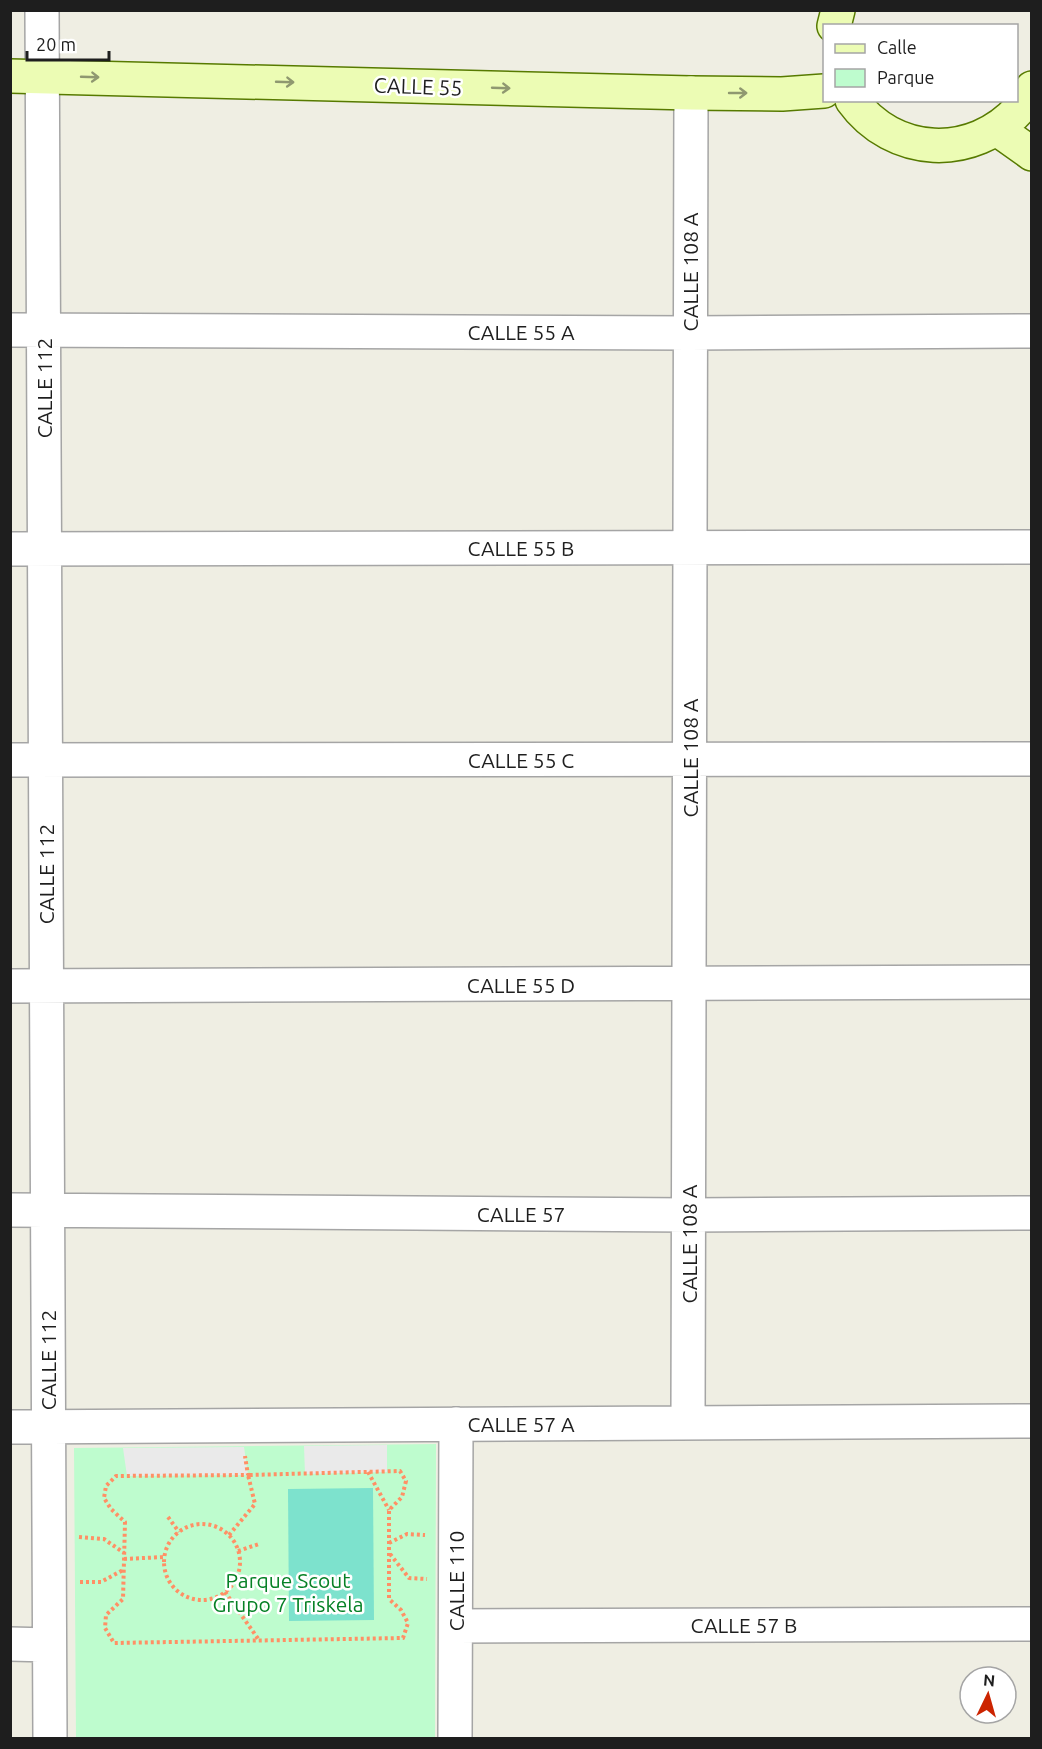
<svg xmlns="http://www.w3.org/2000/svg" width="1042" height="1749" font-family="Ubuntu,sans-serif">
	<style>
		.park { fill: #befcce }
		.pitch { fill: #7de2cd }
		.parking { fill: #eaeaea }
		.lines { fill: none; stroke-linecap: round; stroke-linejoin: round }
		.street-casing { stroke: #a5a5a5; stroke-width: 36 }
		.secondary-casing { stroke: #577a00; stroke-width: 36 }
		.path { stroke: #ff9065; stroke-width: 4; stroke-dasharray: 3 3; stroke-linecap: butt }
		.street { stroke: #fff; stroke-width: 33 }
		.secondary { stroke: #ecfcb4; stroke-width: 33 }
		.oneway { stroke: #8f9870 }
		.labels { text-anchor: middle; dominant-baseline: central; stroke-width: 5; stroke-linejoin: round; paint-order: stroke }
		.street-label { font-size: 21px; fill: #1e1e1e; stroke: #fff }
		.park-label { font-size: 21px; fill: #068126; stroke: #fff }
	</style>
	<rect width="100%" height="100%" fill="#efeee3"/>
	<path class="park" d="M 436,1444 L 435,1738 L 76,1738 L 74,1448 Z"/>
	<path class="pitch" d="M 373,1488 L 374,1620 L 289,1621 L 288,1489 Z"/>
	<path class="parking" d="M 387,1445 L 387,1472 L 305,1474 L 304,1446 Z
		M 244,1447 L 248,1475 L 127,1476 L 123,1448 Z"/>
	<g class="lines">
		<defs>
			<path id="street" d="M 42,10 L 50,1738
				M 10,330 L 690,333 L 1032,331
				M 10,549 L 1032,547
				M 10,760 L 1032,759
				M 10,986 L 1032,982
				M 10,1210 L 689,1215 L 1032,1213
				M 688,1423 L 691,93
				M 10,1427 L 1032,1421
				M 456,1626 L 1032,1624
				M 10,1644 L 49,1645
				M 455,1738 L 456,1424"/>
			<path id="secondary" d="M 834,26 L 838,10
				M 10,76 L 691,93 L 782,94 L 824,91
				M 852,100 C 893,157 973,161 1020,108 C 1025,103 1028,95 1032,88
				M 997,129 L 1032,154"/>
		</defs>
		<use href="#street" class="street-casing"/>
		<use href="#secondary" class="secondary-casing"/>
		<path class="path" d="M 368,1472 L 389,1510
			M 168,1517 L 179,1532
			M164 1562a38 38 0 1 1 76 0a38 38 0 1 1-76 0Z
			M 229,1535 L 255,1504 L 248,1475 L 400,1471 L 406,1481 L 402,1497 L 389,1510 L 389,1599 L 401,1610 L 408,1623 L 403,1638 L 114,1643 L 105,1628 L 106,1615 L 123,1599 L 125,1522 L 111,1509 L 104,1498 L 106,1486 L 116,1476 L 248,1475 L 245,1456
			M 79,1537 L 104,1539 L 124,1553
			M 389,1543 L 407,1534 L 425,1535
			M 238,1551 L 259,1544
			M 390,1554 L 409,1578 L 427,1579
			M 124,1559 L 164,1557
			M 80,1582 L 101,1582 L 123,1570
			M 225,1592 L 259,1640"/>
		<use href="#street" class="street"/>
		<use href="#secondary" class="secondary"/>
	</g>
	<defs><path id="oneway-shaft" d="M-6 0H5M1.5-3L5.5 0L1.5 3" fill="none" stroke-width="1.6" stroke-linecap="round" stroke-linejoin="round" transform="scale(1.5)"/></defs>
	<g class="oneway">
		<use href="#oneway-shaft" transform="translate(90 77) rotate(2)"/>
		<use href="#oneway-shaft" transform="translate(285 82) rotate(2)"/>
		<use href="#oneway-shaft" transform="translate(501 88) rotate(2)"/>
		<use href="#oneway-shaft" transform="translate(738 93)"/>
	</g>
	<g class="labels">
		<g class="street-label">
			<text transform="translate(418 86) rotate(2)">CALLE 55</text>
			<text transform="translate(690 272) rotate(-90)">CALLE 108 A</text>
			<text x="521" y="332">CALLE 55 A</text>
			<text transform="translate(44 388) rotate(-90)">CALLE 112</text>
			<text x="521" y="548">CALLE 55 B</text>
			<text transform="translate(690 758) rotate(-90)">CALLE 108 A</text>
			<text x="521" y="760">CALLE 55 C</text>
			<text transform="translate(46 874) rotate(-90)">CALLE 112</text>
			<text x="521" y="985">CALLE 55 D</text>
			<text x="521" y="1214">CALLE 57</text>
			<text transform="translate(689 1244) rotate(-90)">CALLE 108 A</text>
			<text transform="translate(48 1360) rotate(-90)">CALLE 112</text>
			<text x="521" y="1424">CALLE 57 A</text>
			<text transform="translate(456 1581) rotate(-90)">CALLE 110</text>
			<text x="744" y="1625">CALLE 57 B</text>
		</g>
		<g class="park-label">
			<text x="288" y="1580">Parque Scout<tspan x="288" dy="24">Grupo 7 Triskela</tspan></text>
		</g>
	</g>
	<rect width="1042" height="1749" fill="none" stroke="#1e1e1e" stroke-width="24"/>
	<rect x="823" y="24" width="195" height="78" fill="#ffffff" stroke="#a5a5a5" stroke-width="1.5"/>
	<rect x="835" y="44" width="30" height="9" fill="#ecfcb4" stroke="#a5a5a5" stroke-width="1.5"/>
	<text x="877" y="54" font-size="18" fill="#1e1e1e">Calle</text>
	<rect x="835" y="69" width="30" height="18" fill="#befcce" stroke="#a5a5a5" stroke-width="1.5"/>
	<text x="877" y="84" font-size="18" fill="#1e1e1e">Parque</text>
	<g transform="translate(988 1695) rotate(5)"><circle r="28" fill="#ffffff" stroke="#a5a5a5" stroke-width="1.5"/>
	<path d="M0-4.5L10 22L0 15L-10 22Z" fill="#cc2400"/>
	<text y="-9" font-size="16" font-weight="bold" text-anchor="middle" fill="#1e1e1e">N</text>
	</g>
	<path d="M27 51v9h82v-9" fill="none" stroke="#1e1e1e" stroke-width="3"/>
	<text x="36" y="51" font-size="18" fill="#1e1e1e" stroke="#ffffff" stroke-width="4.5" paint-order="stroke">20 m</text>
</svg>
